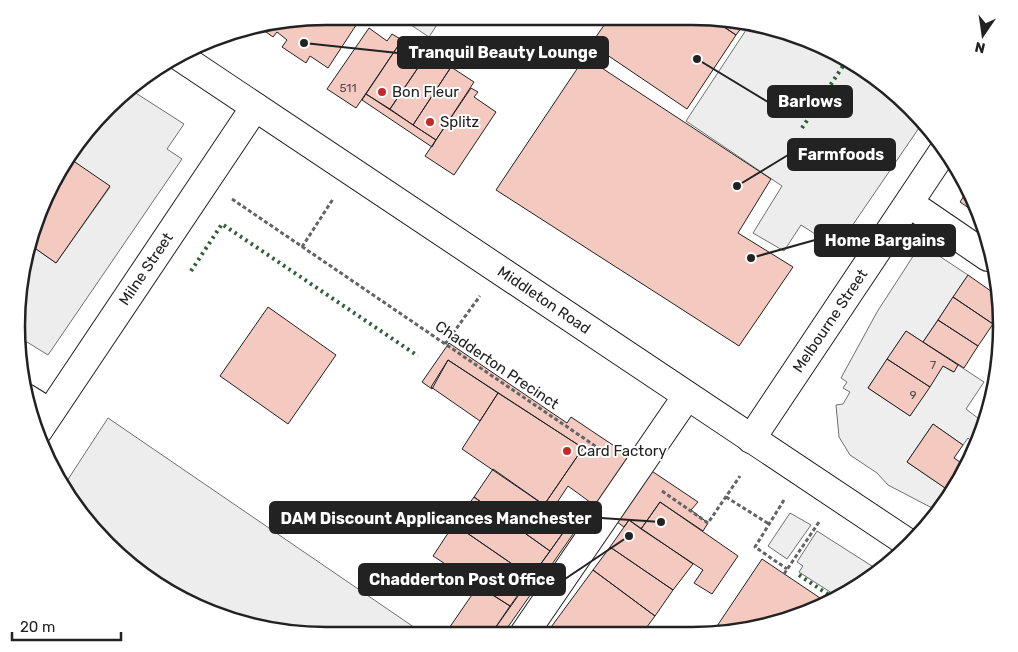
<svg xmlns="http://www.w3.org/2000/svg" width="1018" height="652" font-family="Rubik,sans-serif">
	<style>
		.green { fill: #eee; stroke: #6f6f6f }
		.parking { fill: #ededed; stroke: #6f6f6f }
		.building { fill: #f3c9c0; stroke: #222 }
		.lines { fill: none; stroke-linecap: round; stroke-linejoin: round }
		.street-casing { stroke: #222; stroke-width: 30 }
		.primary-casing { stroke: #222; stroke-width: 30 }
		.path { stroke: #646464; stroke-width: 3; stroke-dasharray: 4 2.5; stroke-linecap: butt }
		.street { stroke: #fff; stroke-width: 28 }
		.primary { stroke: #fff; stroke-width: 28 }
		.hedge { stroke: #2f5e38; stroke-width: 4; stroke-dasharray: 2.5 4; stroke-linecap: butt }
		.poi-dot { fill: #c62828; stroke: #fff; stroke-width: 2 }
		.labels { text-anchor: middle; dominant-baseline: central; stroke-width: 4; stroke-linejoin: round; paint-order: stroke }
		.number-label { font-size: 12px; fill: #564c4a }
		.poi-label { font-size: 15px; fill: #222; stroke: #fff; text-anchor: start }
		.street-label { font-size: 15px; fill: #222; stroke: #fff }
		.rim { fill: none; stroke: #222; stroke-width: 2.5 }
		.leader { fill: none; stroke: #222; stroke-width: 2 }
		.callout-dot { fill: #222; stroke: #fff; stroke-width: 2 }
		.callout { fill: #222; stroke: #222; stroke-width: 2 }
		.callout-label { font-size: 16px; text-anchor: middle; font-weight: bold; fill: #fff }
	</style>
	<rect width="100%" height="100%" fill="#fff"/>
	<path class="green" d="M 921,244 L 968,275 L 923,342 L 906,331 L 868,388 L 910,416 L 943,366 L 953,372 L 958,365 L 984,382 L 966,409 L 983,422 L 970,440 L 968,438 L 963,445 L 933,424 L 907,462 L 948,490 L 934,509 L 888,485 L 877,473 L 850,455 L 839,437 L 836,405 L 843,404 L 850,392 L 843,388 L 847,382 L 841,378 L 877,312 Z
		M 790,513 L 811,525 L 787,559 L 768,546 Z
		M 817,531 L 875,568 L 838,597 L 799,572 L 803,566 L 797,562 Z"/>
	<path class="parking" d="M 399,17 L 442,17 L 429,37 Z
		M 750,24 L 829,48 L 896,93 L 921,125 L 837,248 L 801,225 L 784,251 L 753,233 L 782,186 L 686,121 Z
		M 131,90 L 184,124 L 167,149 L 182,159 L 48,355 L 27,342 L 21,350 L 17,306 L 29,244 L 56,263 L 110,187 L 69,158 L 80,138 Z
		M 108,418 L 424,634 L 286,633 L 207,612 L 122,559 L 68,498 L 63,487 Z"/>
	<path class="building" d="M 326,16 L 362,16 L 328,68 L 310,56 L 306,63 L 282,47 L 287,40 L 277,32 L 273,37 L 259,27 Z
		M 609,18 L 712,19 L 736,35 L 687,109 L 591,44 Z
		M 712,19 L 733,19 L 745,23 L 736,35 Z
		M 369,28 L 387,41 L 392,34 L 402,40 L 356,108 L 327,89 Z
		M 404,37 L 428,53 L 390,109 L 366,94 Z
		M 428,53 L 451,67 L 413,125 L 390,109 Z
		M 585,57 L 771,179 L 738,233 L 793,267 L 739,346 L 496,190 Z
		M 451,67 L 474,82 L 436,140 L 413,125 Z
		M 471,88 L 478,92 L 474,97 L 496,112 L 454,175 L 425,156 Z
		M 366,94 L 436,140 L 432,147 L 362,100 Z
		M 69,158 L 110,186 L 56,263 L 29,244 L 33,226 Z
		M 969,188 L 970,189 L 976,213 L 960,202 Z
		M 968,275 L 998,296 L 1001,305 L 1000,314 L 993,324 L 953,297 Z
		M 953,297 L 993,324 L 978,346 L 938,320 Z
		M 268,307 L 336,355 L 288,424 L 220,376 Z
		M 938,320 L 978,346 L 964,368 L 923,342 Z
		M 906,331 L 958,365 L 954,372 L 943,366 L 930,387 L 887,359 Z
		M 449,343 L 567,423 L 571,417 L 698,502 L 691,510 L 708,523 L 703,531 L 660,502 L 641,529 L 629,520 L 624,527 L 568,486 L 552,510 L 544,505 L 583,448 L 448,360 L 432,389 L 422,382 Z
		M 887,359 L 930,387 L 910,416 L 868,388 Z
		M 448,360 L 498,393 L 480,421 L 431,387 Z
		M 498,393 L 583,448 L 544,505 L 462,449 Z
		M 933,424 L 963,445 L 954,458 L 963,464 L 948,490 L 907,462 Z
		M 493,469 L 570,523 L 550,551 L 474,497 Z
		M 474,497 L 550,551 L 531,577 L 454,524 Z
		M 660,502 L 738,556 L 712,594 L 694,583 L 703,570 L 641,529 Z
		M 629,520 L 693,564 L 673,590 L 610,547 Z
		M 570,523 L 578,527 L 503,634 L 491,634 Z
		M 454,524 L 531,577 L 510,606 L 433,556 Z
		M 610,547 L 673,590 L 655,616 L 593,570 Z
		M 762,559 L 829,604 L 711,635 Z
		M 593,570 L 655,616 L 641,635 L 546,634 Z
		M 478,586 L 510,606 L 491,634 L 445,634 Z"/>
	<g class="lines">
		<defs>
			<path id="street" d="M 909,203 L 988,257
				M 26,398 L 50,413
				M 38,431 L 255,107
				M 751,439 L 942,153
				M 524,634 L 687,396"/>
			<path id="primary" d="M 179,56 L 908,543"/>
		</defs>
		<use href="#street" class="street-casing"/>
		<use href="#primary" class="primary-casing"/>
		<path class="path" d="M 232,199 L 607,454
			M 302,247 L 333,199
			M 445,344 L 480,296
			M 963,464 L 966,460
			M 662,491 L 708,523 L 740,476
			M 726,497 L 769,524
			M 784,500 L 755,547 L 787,569
			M 784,574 L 819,522"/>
		<use href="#street" class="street"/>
		<use href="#primary" class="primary"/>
		<path class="hedge" d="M 802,128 L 847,60
			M 191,271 L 222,224 L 418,356
			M 799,575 L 835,599"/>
	</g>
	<g class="poi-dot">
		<circle cx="382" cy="92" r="5"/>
		<circle cx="430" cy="122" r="5"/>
		<circle cx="567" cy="451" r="5"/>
	</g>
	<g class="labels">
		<g class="number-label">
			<text x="348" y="88">511</text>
			<text x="933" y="365">7</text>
			<text x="913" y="395">9</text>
		</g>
		<g class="poi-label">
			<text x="392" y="92">Bon Fleur</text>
			<text x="440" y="122">Splitz</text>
			<text x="577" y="451">Card Factory</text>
		</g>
		<g class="street-label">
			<text transform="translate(146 269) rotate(-56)">Milne Street</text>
			<text transform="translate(544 300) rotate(34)">Middleton Road</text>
			<text transform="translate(830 321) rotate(-56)">Melbourne Street</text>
			<text transform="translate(497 365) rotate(34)">Chadderton Precinct</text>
		</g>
	</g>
	<path d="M0 0H1018V652H0ZM326 25H692A301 301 0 0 1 993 326V326A301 301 0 0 1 692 627H326A301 301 0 0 1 25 326V326A301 301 0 0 1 326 25Z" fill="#fff" fill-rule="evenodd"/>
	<path class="rim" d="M326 25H692A301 301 0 0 1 993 326V326A301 301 0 0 1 692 627H326A301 301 0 0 1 25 326V326A301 301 0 0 1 326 25Z"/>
	<path class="leader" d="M304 43L398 53M697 59L768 102M737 186L788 155M751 258L815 240M661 522L601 518M629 536L565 579"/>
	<g class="callout-dot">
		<circle cx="304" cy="43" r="5"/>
		<circle cx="697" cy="59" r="5"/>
		<circle cx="737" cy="186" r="5"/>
		<circle cx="751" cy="258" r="5"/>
		<circle cx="661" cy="522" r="5"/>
		<circle cx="629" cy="536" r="5"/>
	</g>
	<g class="callout">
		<rect x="398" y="37" width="210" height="31" rx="5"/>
		<rect x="768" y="86" width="84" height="31" rx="5"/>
		<rect x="788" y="139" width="107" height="31" rx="5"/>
		<rect x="815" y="225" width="140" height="31" rx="5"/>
		<rect x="270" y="502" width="331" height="31" rx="5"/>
		<rect x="359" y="564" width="206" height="31" rx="5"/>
	</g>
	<g class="callout-label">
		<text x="503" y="58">Tranquil Beauty Lounge</text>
		<text x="810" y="107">Barlows</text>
		<text x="841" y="160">Farmfoods</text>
		<text x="885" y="246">Home Bargains</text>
		<text x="436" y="524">DAM Discount Applicances Manchester</text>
		<text x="462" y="585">Chadderton Post Office</text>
	</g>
	<g transform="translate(983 35) rotate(193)" stroke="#ffffff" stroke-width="4" paint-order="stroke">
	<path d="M0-4L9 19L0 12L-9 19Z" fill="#222222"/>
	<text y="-8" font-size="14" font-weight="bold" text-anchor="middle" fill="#222222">N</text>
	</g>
	<path d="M12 632v8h109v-8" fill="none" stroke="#222222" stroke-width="2.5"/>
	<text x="20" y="632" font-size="15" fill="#222222" stroke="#ffffff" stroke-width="4" paint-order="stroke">20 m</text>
</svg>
